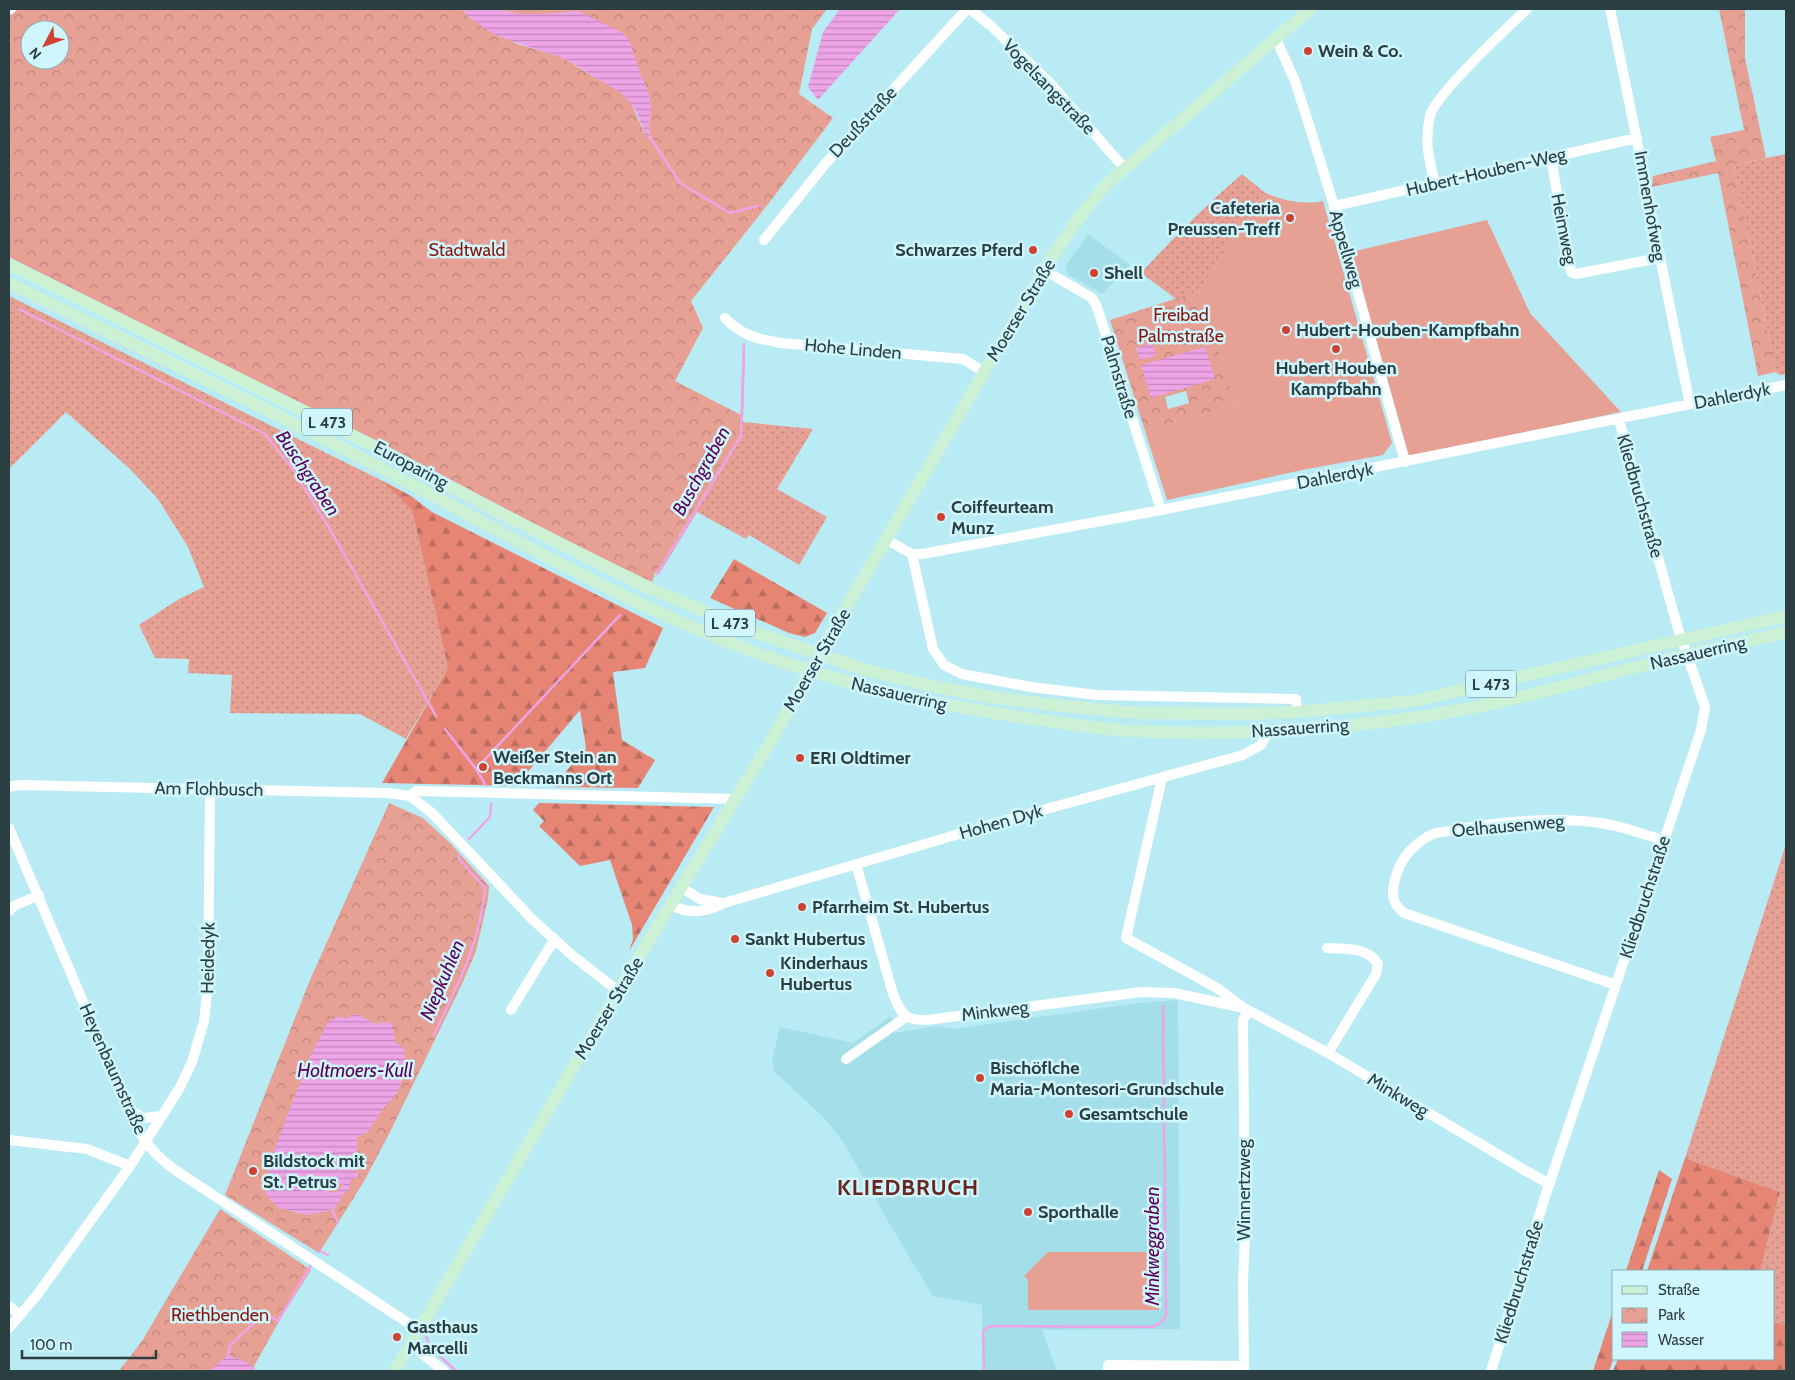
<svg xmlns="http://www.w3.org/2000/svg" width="1795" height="1380" font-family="Cabin,sans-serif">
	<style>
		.built { fill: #a4dee9 }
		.grass { fill: url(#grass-dots) }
		.forest { fill: url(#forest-firs) }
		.park { fill: url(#park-crowns); fill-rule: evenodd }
		.pitch { fill: #e7a094 }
		.water { fill: url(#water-rules); fill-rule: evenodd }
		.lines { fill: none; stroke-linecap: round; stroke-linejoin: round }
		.stream { stroke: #eea4e7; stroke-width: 2.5 }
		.minor { stroke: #fff; stroke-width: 10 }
		.major { stroke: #cdf1d4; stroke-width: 12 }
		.poi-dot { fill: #cf4232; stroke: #cff6fd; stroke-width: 2 }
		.labels { text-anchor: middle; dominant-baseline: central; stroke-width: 5; stroke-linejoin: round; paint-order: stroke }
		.shield { fill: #cff6fd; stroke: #5c767b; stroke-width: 1 }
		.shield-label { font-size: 16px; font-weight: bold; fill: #2b3f43 }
		.poi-label { font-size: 18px; font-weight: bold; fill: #2b3f43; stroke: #cff6fd; text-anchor: start }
		.street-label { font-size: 18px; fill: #2b3f43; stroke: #cff6fd }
		.park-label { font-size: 18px; fill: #8a140a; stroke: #cff6fd }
		.water-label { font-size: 19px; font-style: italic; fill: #5c0059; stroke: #cff6fd }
		.district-label { font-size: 22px; font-weight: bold; letter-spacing: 1px; fill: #69251c; stroke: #cff6fd }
	</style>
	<defs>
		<pattern id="grass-dots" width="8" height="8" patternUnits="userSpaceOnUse" patternTransform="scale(1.25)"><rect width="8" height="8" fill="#e7a094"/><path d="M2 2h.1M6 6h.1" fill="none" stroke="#bb847a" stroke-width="1.8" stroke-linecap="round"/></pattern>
		<pattern id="forest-firs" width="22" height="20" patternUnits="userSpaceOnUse" patternTransform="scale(1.25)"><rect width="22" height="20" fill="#e78575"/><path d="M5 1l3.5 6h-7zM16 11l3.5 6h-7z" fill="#bb6e62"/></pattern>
		<pattern id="park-crowns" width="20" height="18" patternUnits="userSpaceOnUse" patternTransform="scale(1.25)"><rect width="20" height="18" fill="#e7a094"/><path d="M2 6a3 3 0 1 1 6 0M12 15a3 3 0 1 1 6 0" fill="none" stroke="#bb847a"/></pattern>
		<pattern id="water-rules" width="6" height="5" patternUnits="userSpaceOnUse" patternTransform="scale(1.25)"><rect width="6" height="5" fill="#eea4e7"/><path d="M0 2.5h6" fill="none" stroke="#c187bd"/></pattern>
	</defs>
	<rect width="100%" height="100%" fill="#b9ebf4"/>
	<path class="built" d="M 1088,234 L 1130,265 L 1102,294 L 1069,275 L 1066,270 L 1067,264 Z
		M 1178,1000 L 1180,1329 L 1042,1330 L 1057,1371 L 983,1371 L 982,1305 L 933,1296 L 892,1228 L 844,1143 L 826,1120 L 774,1071 L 772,1060 L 780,1027 L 853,1043 L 891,1016 L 895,1033 L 937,1026 L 953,1029 L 1139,1003 Z"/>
	<path class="grass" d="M 1786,154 L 1786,374 L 1779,375 L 1776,372 L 1734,165 Z
		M 1242,174 L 1264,192 L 1199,291 L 1176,299 L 1141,273 C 1173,238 1206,205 1242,174 Z
		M 9,296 L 381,480 L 412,510 L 448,668 L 406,739 L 360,714 L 230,713 L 232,675 L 188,673 L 189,659 L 155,658 L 139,625 L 179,599 L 204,587 L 188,547 L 158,499 L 130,469 L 66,412 L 9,469 Z
		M 743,347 L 745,351 L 743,422 L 813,429 L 777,489 L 827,517 L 799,565 L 749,535 L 746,539 L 697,512 L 659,574 L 656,571 L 740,435 Z
		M 1786,844 L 1786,1325 L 1774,1322 L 1774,1271 L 1760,1271 L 1780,1192 L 1685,1158 Z
		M 334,1178 L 345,1183 L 336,1193 L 328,1192 L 324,1185 L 328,1179 Z"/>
	<path class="forest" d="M 381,480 L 411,496 L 432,512 L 663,628 L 645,668 L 613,672 L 622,740 L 655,760 L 638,788 L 553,787 L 586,748 L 580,710 L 516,786 L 382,783 L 448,668 L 412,510 Z
		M 734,559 L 827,613 L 815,633 L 805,637 L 789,633 L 710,598 Z
		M 539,803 L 714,807 L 629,951 L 633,939 L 632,925 L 610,860 L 580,866 L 539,826 L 544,821 L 533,810 Z
		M 1685,1158 L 1780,1192 L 1760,1271 L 1647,1271 Z
		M 1659,1170 L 1672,1179 L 1642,1271 L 1626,1271 Z
		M 1614,1308 L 1614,1357 L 1609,1371 L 1593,1371 Z
		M 1774,1322 L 1786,1325 L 1786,1371 L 1613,1371 L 1618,1359 L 1774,1359 Z"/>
	<path class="park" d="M 9,9 L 462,9 L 470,18 L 517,44 L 562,57 L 592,76 L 619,90 L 631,103 L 643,130 L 650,138 L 649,128 L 651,107 L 649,94 L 640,73 L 541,14 L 518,14 L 498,9 L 827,9 L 812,29 L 799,94 L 833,118 L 769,203 L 691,301 L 703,328 L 675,381 L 741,415 L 740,435 L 656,571 L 652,582 L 573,544 L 377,441 L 9,257 ZM 30,30 L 60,30 L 60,60 L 30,60 Z
		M 1719,9 L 1745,9 L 1745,58 L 1766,158 L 1734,165 L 1776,372 L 1758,376 L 1718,173 L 1652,187 L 1653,176 L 1716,161 L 1710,137 L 1744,130 Z
		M 1199,291 L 1237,405 L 1145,431 L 1110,320 ZM 1186,391 L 1189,403 L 1168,409 L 1165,397 Z
		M 389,803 L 423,818 L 451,844 L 489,886 L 488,899 L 476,951 L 462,984 L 390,1132 L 363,1183 L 319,1253 L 225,1195 L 310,980 ZM 355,1014 L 375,1024 L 385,1022 L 395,1042 L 381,1111 L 368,1131 L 357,1138 L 357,1150 L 354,1170 L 359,1175 L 356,1179 L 351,1177 L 341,1196 L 308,1215 L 279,1208 L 286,1120 L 311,1055 Z
		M 220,1209 L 311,1270 L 282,1316 L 254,1366 L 255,1371 L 119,1371 L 142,1341 Z"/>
	<path class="pitch" d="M 1264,192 C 1281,201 1304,205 1323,201 L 1392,443 L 1383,455 L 1302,470 L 1167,500 L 1145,431 L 1237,405 L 1199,291 Z
		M 1487,220 L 1530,313 L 1621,412 L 1409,456 L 1351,252 Z
		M 1048,1252 L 1159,1252 L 1159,1310 L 1028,1310 L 1028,1280 L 1024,1276 Z"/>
	<path class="water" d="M 462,9 L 498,9 L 518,14 L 541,14 L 578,11 L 623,33 L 630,42 L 640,73 L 649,94 L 651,107 L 649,128 L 650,139 L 646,136 C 641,125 638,112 630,102 C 620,89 606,85 593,76 C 582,70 572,61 560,57 C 525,44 487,39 462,9 Z
		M 840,9 L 900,9 L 818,100 L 808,87 L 823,32 Z
		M 1152,343 L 1156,355 L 1140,360 L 1136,348 Z
		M 1205,347 L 1215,379 L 1151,398 L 1141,365 Z
		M 355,1013 L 375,1024 L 385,1022 L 392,1024 L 395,1042 L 404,1049 L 406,1071 L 397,1093 L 381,1111 L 368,1131 L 357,1138 L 357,1150 L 354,1170 L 359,1175 L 356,1179 L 351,1178 L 349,1190 L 341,1196 L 340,1201 L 332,1210 L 308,1215 L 279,1208 L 266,1195 L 268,1173 L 275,1148 L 311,1055 L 328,1022 L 339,1016 L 346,1019 ZM 334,1178 L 339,1184 L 344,1184 L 336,1193 L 328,1192 L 324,1185 L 328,1179 Z
		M 228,1355 L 244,1361 L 253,1367 L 254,1371 L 209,1371 Z"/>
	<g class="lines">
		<path class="stream" d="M 650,137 L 680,183 L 730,213 L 758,206
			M 19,309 L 265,434 L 292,468 L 328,526 L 436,716
			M 657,574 L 741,436 L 744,344
			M 445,729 L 476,769 L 485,784
			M 476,769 L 620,615
			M 469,839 L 490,817 L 491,804
			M 434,1035 C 457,985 480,944 485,888 L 459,859 L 459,855
			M 406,1071 L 412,1080
			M 332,1210 L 338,1222
			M 320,1251 L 328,1255
			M 425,1331 L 429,1346 L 456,1371
			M 228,1357 L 230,1345 L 265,1313 L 278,1321 L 311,1265
			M 984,1371 L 983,1331 L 990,1326 L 1152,1327 C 1159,1325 1163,1322 1166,1315 L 1163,1006"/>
		<path class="minor" d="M 970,9 L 990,25 L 1051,84 L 1125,169
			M 1610,9 C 1638,140 1662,273 1690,404
			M 9,10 L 11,9
			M 1276,39 L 1295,81 L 1311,131 L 1334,206 L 1405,462
			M 1551,158 L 1571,272 L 1576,274 L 1659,258
			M 1435,184 C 1429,158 1424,143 1430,116 C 1434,96 1509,26 1527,9
			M 1334,206 L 1637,138
			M 764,240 L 826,163 L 967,9
			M 1044,270 L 1092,298 L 1097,307 L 1161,510
			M 725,318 C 742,336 758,339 781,343 L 963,359 L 984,372
			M 885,539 L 912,554 L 922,554 L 1161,510 L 1786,385
			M 912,554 L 933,649 L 944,665 L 962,674 L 1031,687 L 1097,695 L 1296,699 L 1297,712
			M 9,787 L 19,785 L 387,793 L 410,796 L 432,813 L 533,920 L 573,956 L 618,991
			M 410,796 L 416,791 L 735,799
			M 9,828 L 136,1126 C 146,1145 158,1158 175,1170 L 419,1330
			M 856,864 L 893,994 C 902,1015 904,1020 927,1020 L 1141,992 L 1174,993 L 1244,1008 L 1217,988 L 1126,938 L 1162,778
			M 682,888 L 700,899 L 723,903
			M 671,905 C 690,915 706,912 724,903 L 1010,819 L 1243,755 L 1261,745 L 1269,731
			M 9,911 L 14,906 L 39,895
			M 1327,948 C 1345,949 1368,947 1378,964 L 1376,974 L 1328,1053
			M 1616,985 L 1404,913 C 1391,903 1391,892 1396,876 C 1401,858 1415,842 1433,834 C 1440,832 1448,831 1455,830 C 1497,821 1558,817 1600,823 C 1622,826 1642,834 1663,840
			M 1244,1008 L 1328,1053 L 1524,1170 L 1550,1184
			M 511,1010 L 554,940
			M 846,1059 L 906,1017
			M 130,1110 L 143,1118 L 161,1116
			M 9,1140 L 87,1149 L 130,1166
			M 9,1306 L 20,1315
			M 9,1328 L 37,1295 L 130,1166 L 179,1089 L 192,1062 L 204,1021 L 208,984 L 210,789
			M 410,1344 L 444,1371
			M 1108,1371 L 1108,1365 L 1243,1366
			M 1244,1371 L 1243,1281 L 1245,1236 L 1243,1020 L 1248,1011
			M 1491,1371 L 1546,1194 L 1701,730 L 1705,707 L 1679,632 L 1619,420"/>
		<path class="major" d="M 9,264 L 380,449 L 502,514 L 647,587 L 751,631 L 866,670 L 927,685 L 990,697 L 1062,706 L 1138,713 L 1245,714 L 1297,712 L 1414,701 L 1786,616
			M 9,283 C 131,343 253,402 373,464 C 496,528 617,600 746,649 C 844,686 946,708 1049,721 C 1077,725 1106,730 1134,731 C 1172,733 1210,733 1248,732 C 1329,730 1412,720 1492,704 C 1547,692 1602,675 1657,662 C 1700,651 1743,643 1786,632
			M 395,1371 L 618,991 L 772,739 L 831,633 L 1044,270 C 1063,240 1082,211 1107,184 L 1310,9"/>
	</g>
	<g class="poi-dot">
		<circle cx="1308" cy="51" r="5"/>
		<circle cx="1290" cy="218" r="5"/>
		<circle cx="1033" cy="250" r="5"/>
		<circle cx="1094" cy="273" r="5"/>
		<circle cx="1286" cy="330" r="5"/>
		<circle cx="1336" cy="349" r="5"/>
		<circle cx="941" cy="517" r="5"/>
		<circle cx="800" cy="758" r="5"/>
		<circle cx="483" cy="767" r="5"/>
		<circle cx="802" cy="907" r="5"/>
		<circle cx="735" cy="939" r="5"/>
		<circle cx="770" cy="973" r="5"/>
		<circle cx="980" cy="1078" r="5"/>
		<circle cx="1069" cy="1114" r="5"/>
		<circle cx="253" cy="1171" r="5"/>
		<circle cx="1028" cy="1212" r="5"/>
		<circle cx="397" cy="1337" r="5"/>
	</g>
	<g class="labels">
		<g class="shield">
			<rect x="302" y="408.5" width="50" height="27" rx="4"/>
			<rect x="705" y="609.5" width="50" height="27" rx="4"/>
			<rect x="1466" y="670.5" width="50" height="27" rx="4"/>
		</g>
		<g class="shield-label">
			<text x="327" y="422">L 473</text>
			<text x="730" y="623">L 473</text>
			<text x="1491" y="684">L 473</text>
		</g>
		<g class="poi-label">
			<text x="1318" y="51">Wein &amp; Co.</text>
			<text x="1280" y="208" text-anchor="end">Cafeteria<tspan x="1280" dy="21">Preussen-Treff</tspan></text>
			<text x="1023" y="250" text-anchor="end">Schwarzes Pferd</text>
			<text x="1104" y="273">Shell</text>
			<text x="1296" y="330">Hubert-Houben-Kampfbahn</text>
			<text x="1336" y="368" text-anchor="middle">Hubert Houben<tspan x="1336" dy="21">Kampfbahn</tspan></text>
			<text x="951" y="507">Coiffeurteam<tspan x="951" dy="21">Munz</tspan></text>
			<text x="493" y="757">Weißer Stein an<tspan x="493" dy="21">Beckmanns Ort</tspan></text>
			<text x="810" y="758">ERI Oldtimer</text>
			<text x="812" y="907">Pfarrheim St. Hubertus</text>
			<text x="745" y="939">Sankt Hubertus</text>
			<text x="780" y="963">Kinderhaus<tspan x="780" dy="21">Hubertus</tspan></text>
			<text x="990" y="1068">Bischöflche<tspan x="990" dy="21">Maria-Montesori-Grundschule</tspan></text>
			<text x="1079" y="1114">Gesamtschule</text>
			<text x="263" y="1161">Bildstock mit<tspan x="263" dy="21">St. Petrus</tspan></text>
			<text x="1038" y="1212">Sporthalle</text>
			<text x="407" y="1327">Gasthaus<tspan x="407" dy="21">Marcelli</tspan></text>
		</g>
		<g class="street-label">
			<text transform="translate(1049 87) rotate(46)">Vogelsangstraße</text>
			<text transform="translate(863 122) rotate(-47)">Deußstraße</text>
			<text transform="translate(1486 172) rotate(-13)">Hubert-Houben-Weg</text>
			<text transform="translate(1650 206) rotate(80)">Immenhofweg</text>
			<text transform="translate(1564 229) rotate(79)">Heimweg</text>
			<text transform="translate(1346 249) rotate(74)">Appellweg</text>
			<text transform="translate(1021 310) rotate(-59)">Moerser Straße</text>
			<text transform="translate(853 349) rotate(5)">Hohe Linden</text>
			<text transform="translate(1119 377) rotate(73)">Palmstraße</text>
			<text transform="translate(1732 396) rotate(-11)">Dahlerdyk</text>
			<text transform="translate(411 465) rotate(28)">Europaring</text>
			<text transform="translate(1335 476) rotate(-11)">Dahlerdyk</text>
			<text transform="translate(1640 496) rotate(74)">Kliedbruchstraße</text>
			<text transform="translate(1698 653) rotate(-13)">Nassauerring</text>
			<text transform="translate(817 660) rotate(-60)">Moerser Straße</text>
			<text transform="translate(899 694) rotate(13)">Nassauerring</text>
			<text transform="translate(1300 728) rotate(-4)">Nassauerring</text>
			<text transform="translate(209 789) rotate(1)">Am Flohbusch</text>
			<text transform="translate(1001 822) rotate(-16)">Hohen Dyk</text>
			<text transform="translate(1508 826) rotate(-5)">Oelhausenweg</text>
			<text transform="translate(1645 897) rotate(-72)">Kliedbruchstraße</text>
			<text transform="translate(208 958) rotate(-89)">Heidedyk</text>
			<text transform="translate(609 1008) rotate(-59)">Moerser Straße</text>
			<text transform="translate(995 1011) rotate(-7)">Minkweg</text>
			<text transform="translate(113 1069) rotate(66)">Heyenbaumstraße</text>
			<text transform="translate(1398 1095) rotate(31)">Minkweg</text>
			<text transform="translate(1244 1190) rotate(-90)">Winnertzweg</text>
			<text transform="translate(1519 1282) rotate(-73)">Kliedbruchstraße</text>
		</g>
		<g class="park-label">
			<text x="467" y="250">Stadtwald</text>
			<text x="1181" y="315">Freibad<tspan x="1181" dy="21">Palmstraße</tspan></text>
			<text x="220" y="1315">Riethbenden</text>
		</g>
		<g class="water-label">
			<text transform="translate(701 471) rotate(-61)">Buschgraben</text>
			<text transform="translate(308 473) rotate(56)">Buschgraben</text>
			<text transform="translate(442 980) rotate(-67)">Niepkuhlen</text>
			<text x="355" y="1070">Holtmoers-Kull</text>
			<text transform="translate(1152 1246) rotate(-90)">Minkweggraben</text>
		</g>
		<g class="district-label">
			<text x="908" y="1187">KLIEDBRUCH</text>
		</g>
	</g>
	<rect width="1795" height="1380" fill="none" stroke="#2b3f43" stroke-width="20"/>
	<rect x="1612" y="1270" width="162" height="90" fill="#cff6fd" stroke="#8dadb3"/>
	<rect x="1622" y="1286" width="25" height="8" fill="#cdf1d4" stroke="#8dadb3"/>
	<text x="1658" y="1295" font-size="15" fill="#2b3f43">Straße</text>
	<rect x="1622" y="1308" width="25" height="15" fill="url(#park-crowns)" stroke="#8dadb3"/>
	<text x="1658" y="1320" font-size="15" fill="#2b3f43">Park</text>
	<rect x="1622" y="1332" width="25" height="15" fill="url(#water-rules)" stroke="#8dadb3"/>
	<text x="1658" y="1345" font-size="15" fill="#2b3f43">Wasser</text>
	<g transform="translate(45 45) rotate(229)"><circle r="24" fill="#cff6fd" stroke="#8dadb3"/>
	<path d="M0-4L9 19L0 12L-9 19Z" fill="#cf4232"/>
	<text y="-8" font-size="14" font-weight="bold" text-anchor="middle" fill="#2b3f43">N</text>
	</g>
	<path d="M22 1350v8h134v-8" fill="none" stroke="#2b3f43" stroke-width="2.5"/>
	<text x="30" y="1350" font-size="15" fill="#2b3f43" stroke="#cff6fd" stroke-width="4" paint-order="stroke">100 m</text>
</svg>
